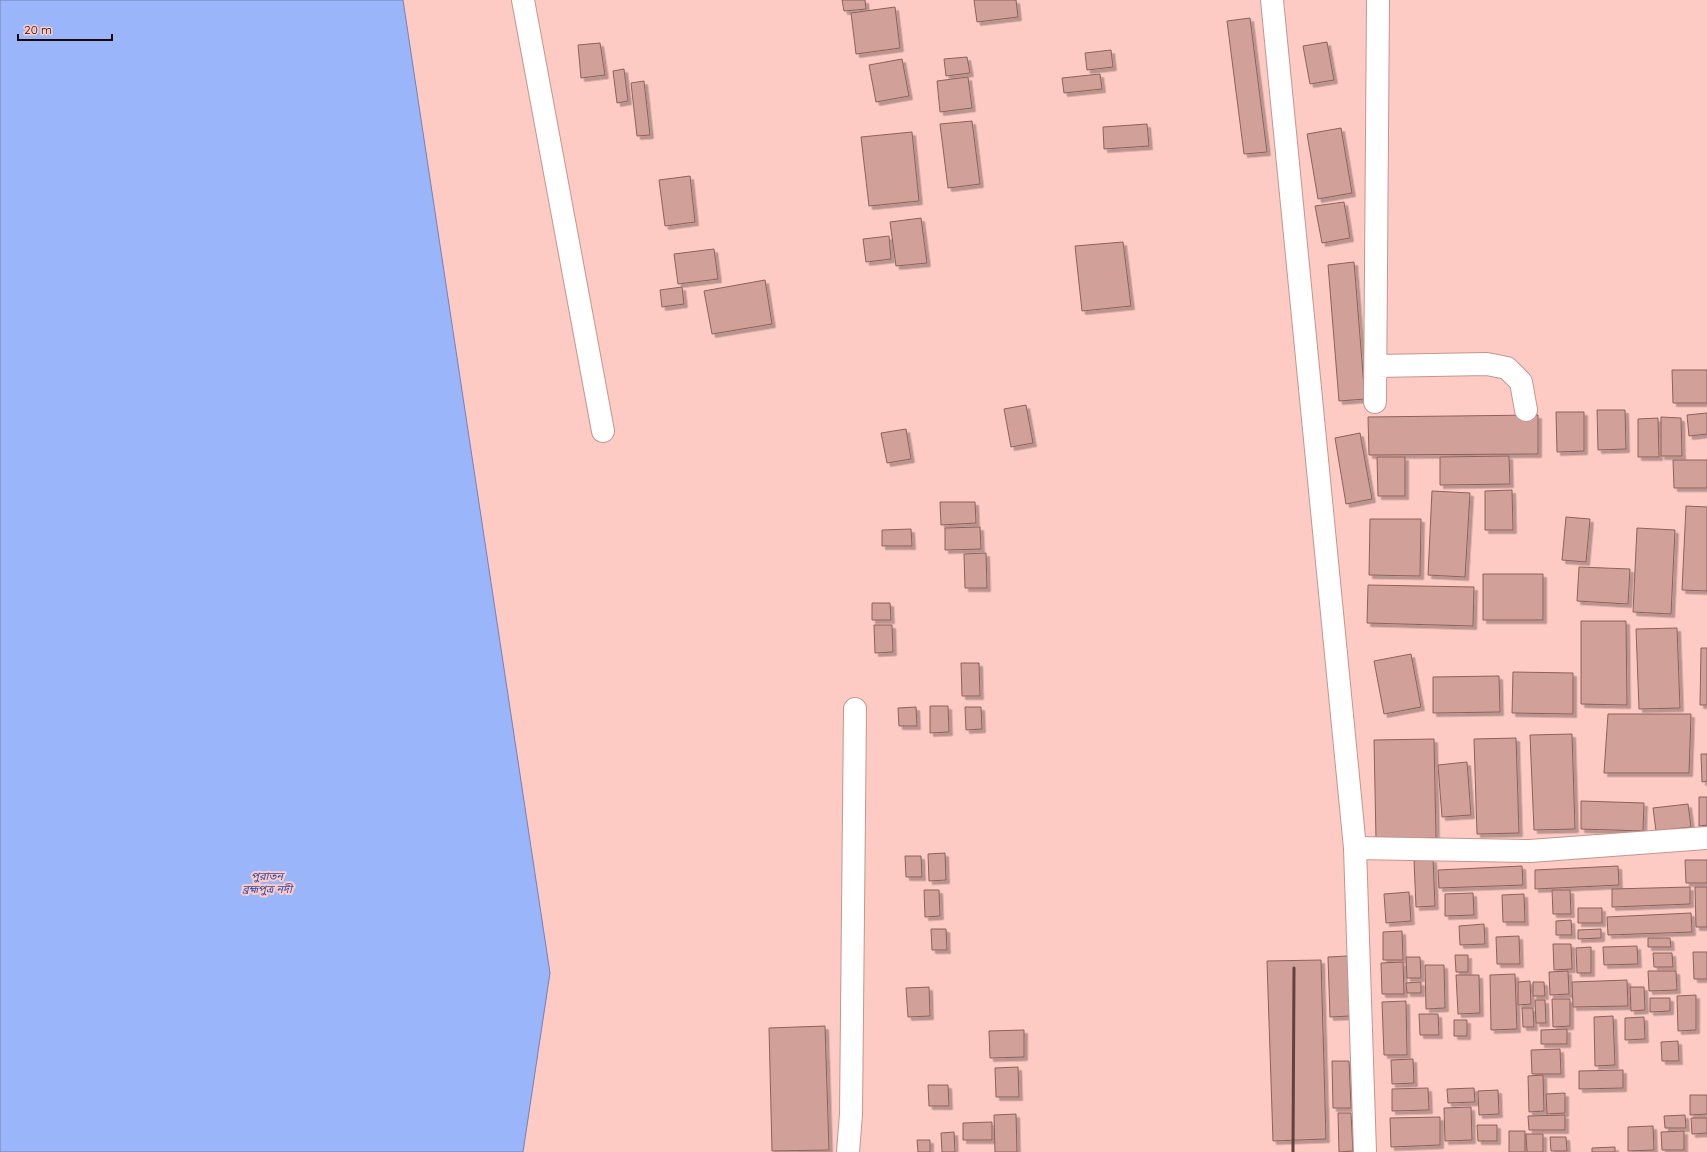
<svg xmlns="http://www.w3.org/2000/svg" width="1707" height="1152" font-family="Quicksand,'Noto Sans Bengali',sans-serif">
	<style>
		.water { fill: #9bb5fb; stroke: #7481b2 }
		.building { fill: #d0a099; stroke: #8d615b; filter: url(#shadow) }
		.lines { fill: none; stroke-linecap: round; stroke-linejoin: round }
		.minor-casing { stroke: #c4958e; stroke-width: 24 }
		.major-casing { stroke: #c4958e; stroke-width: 24 }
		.minor { stroke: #fff; stroke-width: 22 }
		.major { stroke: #fff; stroke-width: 22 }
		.rail { stroke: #5e4340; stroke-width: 3 }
		.labels { text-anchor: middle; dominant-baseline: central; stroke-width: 4; stroke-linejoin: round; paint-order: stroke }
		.water-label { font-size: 11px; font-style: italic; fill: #3049ac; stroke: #fecbc4 }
	</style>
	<defs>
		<filter id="shadow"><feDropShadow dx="3.5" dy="3.5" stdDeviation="0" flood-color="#0004"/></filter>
	</defs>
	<rect width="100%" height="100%" fill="#fecbc4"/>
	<path class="water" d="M 0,0 L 403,0 L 550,973 L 523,1152 L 0,1152 Z"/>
	<path class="building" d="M 842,0 L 865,0 L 866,9 L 844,11 Z
		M 974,0 L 1016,0 L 1018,17 L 977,22 Z
		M 895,7 L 900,48 L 856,54 L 851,13 Z
		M 1250,18 L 1267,152 L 1244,154 L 1227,21 Z
		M 1327,42 L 1334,80 L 1310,84 L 1303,46 Z
		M 600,43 L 605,75 L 581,78 L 578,45 Z
		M 1111,50 L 1113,67 L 1087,70 L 1085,53 Z
		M 967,57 L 970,73 L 946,76 L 944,59 Z
		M 902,59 L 909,96 L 876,102 L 869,65 Z
		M 624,69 L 628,101 L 617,103 L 613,71 Z
		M 1100,74 L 1102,89 L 1064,93 L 1062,78 Z
		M 968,77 L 972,108 L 940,112 L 937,81 Z
		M 644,81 L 650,135 L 637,136 L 631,83 Z
		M 972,121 L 980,184 L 948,188 L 940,124 Z
		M 1147,124 L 1149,146 L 1104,149 L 1103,127 Z
		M 1341,128 L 1352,193 L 1318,199 L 1307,134 Z
		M 912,132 L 919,201 L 869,206 L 861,137 Z
		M 690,176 L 695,222 L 665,226 L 659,180 Z
		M 1344,202 L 1350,238 L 1322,243 L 1315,206 Z
		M 921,218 L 927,263 L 896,266 L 890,222 Z
		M 889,236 L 891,259 L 866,262 L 863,239 Z
		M 1123,242 L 1131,306 L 1082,311 L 1075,246 Z
		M 714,249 L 718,279 L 678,284 L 674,254 Z
		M 1354,262 L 1365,399 L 1339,401 L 1328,265 Z
		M 765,280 L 772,324 L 712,334 L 704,291 Z
		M 682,287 L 684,304 L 662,307 L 660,290 Z
		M 1672,370 L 1707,370 L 1707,403 L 1673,403 Z
		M 1026,405 L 1033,443 L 1011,447 L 1004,409 Z
		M 1597,410 L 1625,410 L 1626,449 L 1598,450 Z
		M 1556,412 L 1584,412 L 1584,451 L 1557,452 Z
		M 1707,413 L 1707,434 L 1689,436 L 1687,415 Z
		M 1538,415 L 1538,454 L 1369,455 L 1368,417 Z
		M 1661,417 L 1681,418 L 1682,456 L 1661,456 Z
		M 1658,418 L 1659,457 L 1638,457 L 1638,419 Z
		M 906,429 L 911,459 L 887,463 L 881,433 Z
		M 1360,433 L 1372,499 L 1346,504 L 1335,438 Z
		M 1509,456 L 1510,484 L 1440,485 L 1440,457 Z
		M 1377,457 L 1405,457 L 1405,496 L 1378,496 Z
		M 1673,460 L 1707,460 L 1707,488 L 1674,488 Z
		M 1512,490 L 1513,530 L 1485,530 L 1485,491 Z
		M 1432,491 L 1470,493 L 1465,577 L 1428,575 Z
		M 940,502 L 975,502 L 976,523 L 941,525 Z
		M 1686,506 L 1707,507 L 1707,591 L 1682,590 Z
		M 1566,517 L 1590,519 L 1586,562 L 1562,560 Z
		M 1370,519 L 1421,519 L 1420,576 L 1369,575 Z
		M 980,527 L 981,549 L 945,550 L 945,528 Z
		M 1637,528 L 1675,530 L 1671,614 L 1633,612 Z
		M 911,529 L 912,546 L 882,546 L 882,530 Z
		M 986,553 L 987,588 L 965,588 L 964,554 Z
		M 1579,567 L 1630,569 L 1628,604 L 1577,601 Z
		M 1483,574 L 1543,574 L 1543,620 L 1483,620 Z
		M 1368,585 L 1474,587 L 1473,626 L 1367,623 Z
		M 872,603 L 890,603 L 891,620 L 872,620 Z
		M 1581,621 L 1626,621 L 1627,705 L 1581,704 Z
		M 874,625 L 892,625 L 893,652 L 875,653 Z
		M 1677,628 L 1680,708 L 1639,709 L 1636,629 Z
		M 1701,648 L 1707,648 L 1707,705 L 1700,705 Z
		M 1411,654 L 1421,707 L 1384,714 L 1374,661 Z
		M 961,663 L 979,663 L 980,696 L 962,696 Z
		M 1513,672 L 1573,673 L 1573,714 L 1512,713 Z
		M 1499,676 L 1500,712 L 1433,713 L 1433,677 Z
		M 930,706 L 948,706 L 949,732 L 930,733 Z
		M 916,707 L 917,726 L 899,726 L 898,708 Z
		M 965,707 L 981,707 L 982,729 L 966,730 Z
		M 1608,714 L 1691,714 L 1689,773 L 1604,773 Z
		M 1572,734 L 1575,829 L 1534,830 L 1530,735 Z
		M 1516,738 L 1519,833 L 1477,834 L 1474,739 Z
		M 1434,739 L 1436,838 L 1376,840 L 1374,740 Z
		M 1701,754 L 1707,754 L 1707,781 L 1702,782 Z
		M 1467,762 L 1471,815 L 1442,817 L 1438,765 Z
		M 1699,797 L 1707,797 L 1707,825 L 1699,826 Z
		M 1581,801 L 1644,803 L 1643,831 L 1581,829 Z
		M 1688,804 L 1691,827 L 1656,831 L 1653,808 Z
		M 945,853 L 946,880 L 929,881 L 928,854 Z
		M 905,856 L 921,856 L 922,877 L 906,877 Z
		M 1433,859 L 1435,906 L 1416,907 L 1414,860 Z
		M 1685,860 L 1707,860 L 1707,883 L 1686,883 Z
		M 1522,866 L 1523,885 L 1439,888 L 1438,870 Z
		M 1618,866 L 1619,885 L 1535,889 L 1535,870 Z
		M 1690,887 L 1690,904 L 1612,907 L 1612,889 Z
		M 1695,887 L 1707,887 L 1707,927 L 1696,927 Z
		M 924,890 L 939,890 L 940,916 L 925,917 Z
		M 1552,890 L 1570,890 L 1571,914 L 1553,914 Z
		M 1409,892 L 1411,921 L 1386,923 L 1384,894 Z
		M 1473,893 L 1474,915 L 1445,916 L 1445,894 Z
		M 1524,894 L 1525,922 L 1503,922 L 1502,895 Z
		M 1578,908 L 1602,908 L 1602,923 L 1578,923 Z
		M 1691,913 L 1692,932 L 1608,935 L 1607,917 Z
		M 1571,920 L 1572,935 L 1556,935 L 1556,921 Z
		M 1484,924 L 1485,944 L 1460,945 L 1459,926 Z
		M 931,929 L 946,929 L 947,950 L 932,950 Z
		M 1601,929 L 1601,938 L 1578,939 L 1578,930 Z
		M 1402,931 L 1403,960 L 1383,960 L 1383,932 Z
		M 1519,936 L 1520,964 L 1497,964 L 1496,937 Z
		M 1648,938 L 1670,938 L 1671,947 L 1648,947 Z
		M 1553,944 L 1571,944 L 1572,969 L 1554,970 Z
		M 1637,946 L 1638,964 L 1604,965 L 1603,947 Z
		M 1591,947 L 1591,973 L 1577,973 L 1576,948 Z
		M 1693,952 L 1707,952 L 1707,979 L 1694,979 Z
		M 1653,953 L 1672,953 L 1673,967 L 1654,967 Z
		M 1455,955 L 1468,955 L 1468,972 L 1456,972 Z
		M 1348,956 L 1350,1016 L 1330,1017 L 1328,957 Z
		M 1406,957 L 1420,957 L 1421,978 L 1407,978 Z
		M 1321,960 L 1326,1139 L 1273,1141 L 1267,961 Z
		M 1403,962 L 1404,994 L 1382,994 L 1381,963 Z
		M 1425,965 L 1444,965 L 1445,1008 L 1426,1009 Z
		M 1568,971 L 1569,994 L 1550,995 L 1549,972 Z
		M 1648,971 L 1676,971 L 1677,990 L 1649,991 Z
		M 1515,974 L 1517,1029 L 1491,1030 L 1490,975 Z
		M 1456,975 L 1479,975 L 1480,1013 L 1458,1014 Z
		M 1627,980 L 1628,1006 L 1573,1007 L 1572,982 Z
		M 1530,981 L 1531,1004 L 1518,1005 L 1518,982 Z
		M 1421,982 L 1421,993 L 1407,993 L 1406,983 Z
		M 1533,982 L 1544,982 L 1545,996 L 1533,996 Z
		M 929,987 L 930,1016 L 908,1017 L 906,988 Z
		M 1630,987 L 1644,987 L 1645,1010 L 1631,1011 Z
		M 1696,995 L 1696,1030 L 1678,1031 L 1677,996 Z
		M 1650,998 L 1670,998 L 1670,1011 L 1650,1012 Z
		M 1552,999 L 1570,999 L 1570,1026 L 1553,1027 Z
		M 1535,1000 L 1545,1000 L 1546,1023 L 1536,1023 Z
		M 1406,1001 L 1407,1055 L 1384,1055 L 1382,1002 Z
		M 1522,1008 L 1533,1008 L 1534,1027 L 1523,1027 Z
		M 1419,1014 L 1438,1014 L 1439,1035 L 1420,1035 Z
		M 1613,1016 L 1615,1065 L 1595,1066 L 1594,1017 Z
		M 1644,1017 L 1645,1039 L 1625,1040 L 1625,1018 Z
		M 1454,1020 L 1467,1020 L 1467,1036 L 1454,1036 Z
		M 825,1026 L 829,1150 L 772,1151 L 769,1028 Z
		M 1567,1029 L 1567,1044 L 1541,1044 L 1541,1030 Z
		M 1024,1030 L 1024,1057 L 990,1058 L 989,1031 Z
		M 1678,1041 L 1679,1061 L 1662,1061 L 1661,1042 Z
		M 1560,1049 L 1561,1074 L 1532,1074 L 1531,1050 Z
		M 1413,1059 L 1414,1083 L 1392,1084 L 1391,1060 Z
		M 1332,1061 L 1349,1061 L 1351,1108 L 1333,1108 Z
		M 1018,1067 L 1019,1097 L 996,1097 L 995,1068 Z
		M 1623,1070 L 1623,1088 L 1579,1089 L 1579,1071 Z
		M 1543,1075 L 1544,1111 L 1529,1112 L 1528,1076 Z
		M 928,1085 L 948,1085 L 949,1106 L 929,1106 Z
		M 1428,1088 L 1429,1110 L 1392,1111 L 1392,1089 Z
		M 1474,1088 L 1475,1102 L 1448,1103 L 1447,1089 Z
		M 1498,1090 L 1499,1114 L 1479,1115 L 1478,1091 Z
		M 1565,1093 L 1565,1113 L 1547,1114 L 1546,1094 Z
		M 1690,1095 L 1707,1095 L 1707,1114 L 1690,1115 Z
		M 1471,1107 L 1472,1140 L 1445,1141 L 1444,1108 Z
		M 1338,1113 L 1351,1113 L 1353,1151 L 1339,1152 Z
		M 1016,1114 L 1017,1152 L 995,1152 L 994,1115 Z
		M 1565,1115 L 1565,1130 L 1529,1130 L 1528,1116 Z
		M 1685,1115 L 1686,1128 L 1665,1128 L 1664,1116 Z
		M 1440,1117 L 1440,1145 L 1391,1147 L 1390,1118 Z
		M 1691,1118 L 1707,1118 L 1707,1133 L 1692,1134 Z
		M 992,1122 L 992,1140 L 963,1140 L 963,1123 Z
		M 1477,1125 L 1497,1125 L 1497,1141 L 1478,1141 Z
		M 1653,1126 L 1654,1150 L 1628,1151 L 1628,1127 Z
		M 1509,1131 L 1525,1131 L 1525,1152 L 1509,1152 Z
		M 1684,1131 L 1684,1150 L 1662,1150 L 1661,1132 Z
		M 954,1132 L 955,1152 L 942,1152 L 941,1133 Z
		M 1526,1134 L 1543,1134 L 1543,1152 L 1527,1152 Z
		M 1550,1137 L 1566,1137 L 1567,1151 L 1551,1151 Z
		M 917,1140 L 930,1140 L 930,1152 L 918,1152 Z
		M 1615,1147 L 1615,1152 L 1592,1152 L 1592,1148 Z"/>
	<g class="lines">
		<defs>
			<path id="minor" d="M 523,0 L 603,431
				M 1376,366 L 1487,364 L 1507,368 L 1521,382 L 1526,410
				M 1375,402 L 1378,0
				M 1355,848 L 1530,851 L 1707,838
				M 848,1152 L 851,1114 L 855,709"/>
			<path id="major" d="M 1272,0 L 1355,848 L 1365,1152"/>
		</defs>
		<use href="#minor" class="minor-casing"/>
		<use href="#major" class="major-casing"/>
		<use href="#minor" class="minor"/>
		<use href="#major" class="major"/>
		<path class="rail" d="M 1293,1152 L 1294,968"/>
	</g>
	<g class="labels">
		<g class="water-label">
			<text x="267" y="876">পুরাতন<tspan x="267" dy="13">ব্রহ্মপুত্র নদী</tspan></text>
		</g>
	</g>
	<path d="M18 34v6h94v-6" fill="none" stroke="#190907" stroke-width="2"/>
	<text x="24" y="34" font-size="12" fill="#190907" stroke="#fecbc4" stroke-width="3" paint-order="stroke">20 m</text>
</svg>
